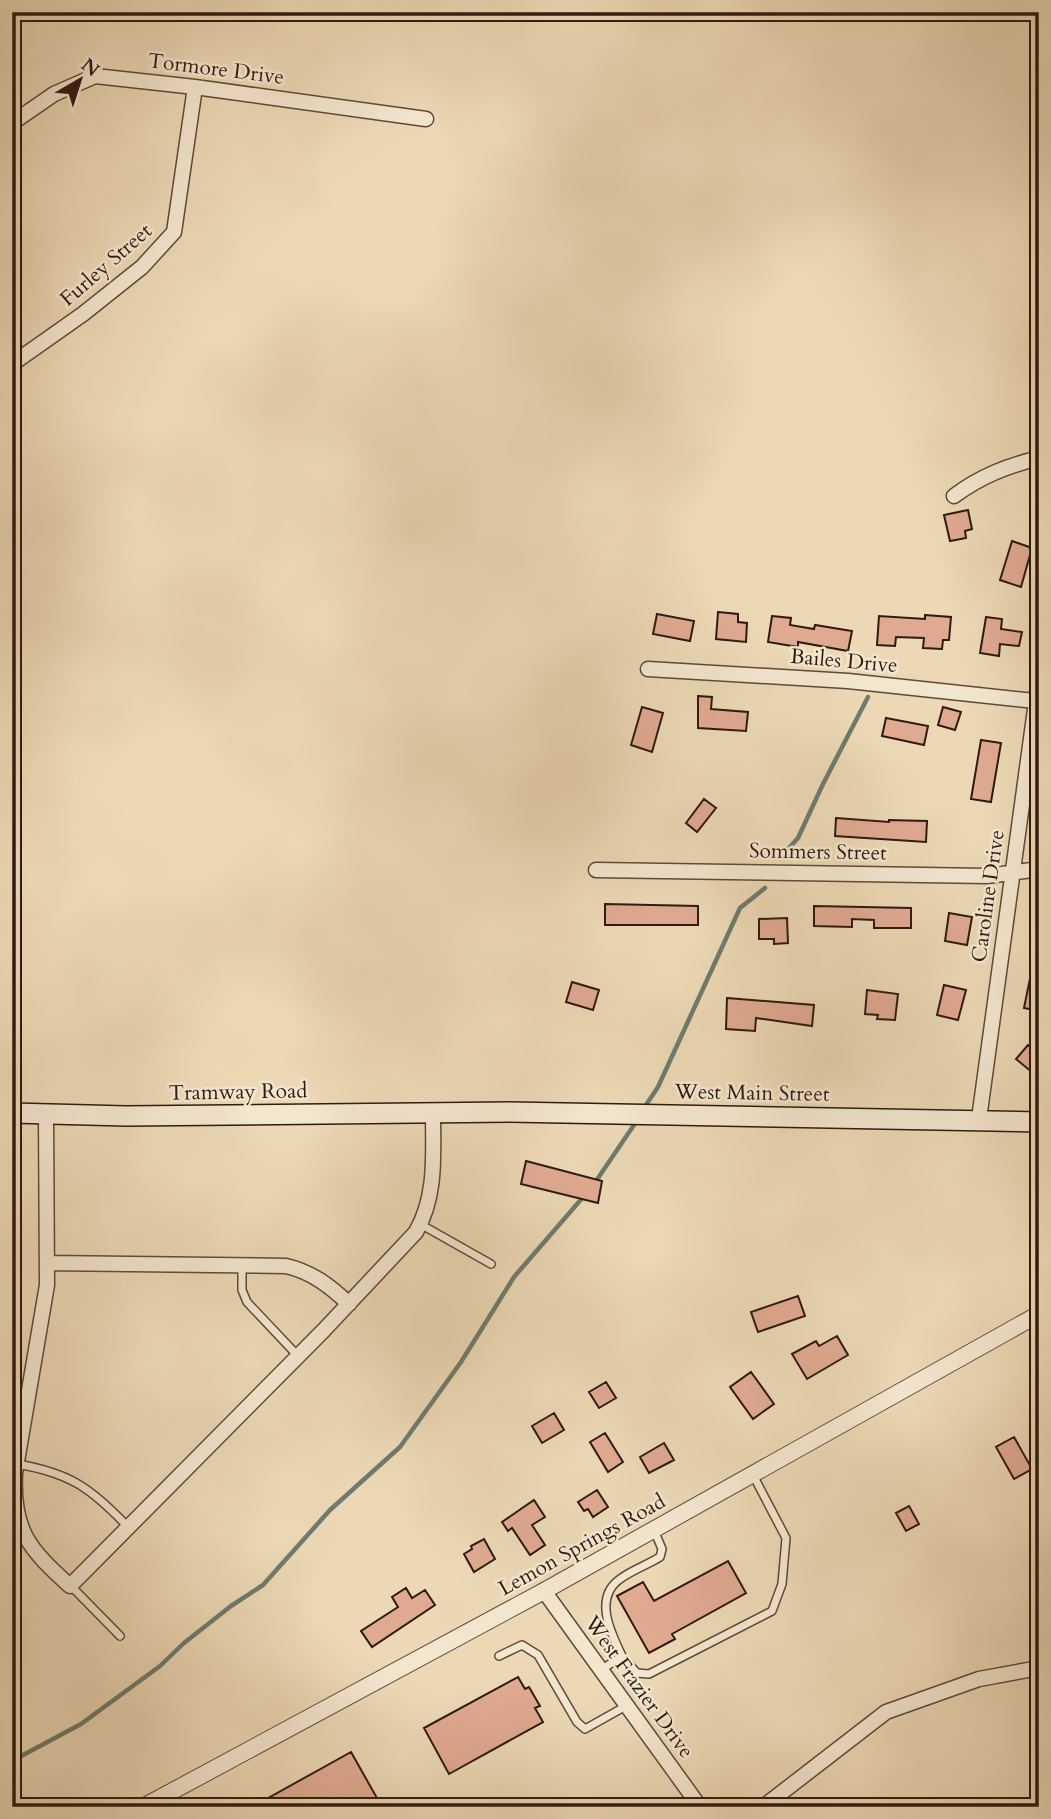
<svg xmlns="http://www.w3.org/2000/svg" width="1051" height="1819" font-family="Cardo,serif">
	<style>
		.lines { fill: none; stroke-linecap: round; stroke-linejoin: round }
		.stream { stroke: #6f7b6c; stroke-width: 4.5 }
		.building { fill: #e0aa91; stroke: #2f1a10; stroke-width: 2 }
		.service-casing { stroke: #5e4a39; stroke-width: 10 }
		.minor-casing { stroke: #5e4a39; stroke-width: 17 }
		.tertiary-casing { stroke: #5e4a39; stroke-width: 18 }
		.secondary-casing { stroke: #2f1a10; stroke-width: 22 }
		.service { stroke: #f3e6cf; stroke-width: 7 }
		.minor { stroke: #f3e6cf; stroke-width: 14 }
		.tertiary { stroke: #f3e6cf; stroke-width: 16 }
		.secondary { stroke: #f3e6cf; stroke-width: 19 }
		.labels { text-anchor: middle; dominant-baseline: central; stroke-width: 5; stroke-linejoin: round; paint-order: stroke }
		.street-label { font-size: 21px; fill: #2f1a10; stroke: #f3e6cf }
	</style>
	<rect width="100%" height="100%" fill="#ecd8b5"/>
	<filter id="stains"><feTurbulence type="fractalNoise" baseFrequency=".00286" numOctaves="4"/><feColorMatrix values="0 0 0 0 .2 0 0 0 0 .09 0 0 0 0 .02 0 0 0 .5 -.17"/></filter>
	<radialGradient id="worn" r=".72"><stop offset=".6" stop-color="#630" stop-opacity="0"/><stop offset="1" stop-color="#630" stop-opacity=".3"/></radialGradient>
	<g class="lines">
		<path class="stream" d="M 780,858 L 798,838 L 823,784 L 868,697
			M 644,1108 L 658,1087 L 740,908 L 765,888
			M 594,1184 L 636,1122
			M 12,1761 L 81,1724 L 160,1666 L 184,1643 L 231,1606 L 263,1585 L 330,1510 L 400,1447 L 461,1362 L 514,1277 L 584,1196"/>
	</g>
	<path class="building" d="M 968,510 L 972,529 L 965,531 L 966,538 L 950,541 L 944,515 Z
		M 1012,541 L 1032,548 L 1021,587 L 1000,580 Z
		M 718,612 L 738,614 L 738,622 L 747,623 L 746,642 L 716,639 Z
		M 657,614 L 694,621 L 690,641 L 653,634 Z
		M 925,615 L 951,617 L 949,640 L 943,640 L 942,649 L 923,648 L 924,638 L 896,637 L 895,646 L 877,645 L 879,616 L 925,619 Z
		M 772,616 L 791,618 L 790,625 L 814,629 L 815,625 L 852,631 L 848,651 L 798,642 L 798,647 L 768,642 Z
		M 986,617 L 1002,619 L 1001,629 L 1022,632 L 1019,646 L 1000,644 L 999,656 L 980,653 Z
		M 698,696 L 712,697 L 711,709 L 748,712 L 746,731 L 698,728 Z
		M 642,707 L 663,713 L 652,752 L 631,745 Z
		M 943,707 L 961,712 L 955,730 L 938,725 Z
		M 886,718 L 928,726 L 924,745 L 882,736 Z
		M 981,740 L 1001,743 L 991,802 L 971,799 Z
		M 704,799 L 716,808 L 697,832 L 686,823 Z
		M 836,818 L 889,822 L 889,820 L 927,821 L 926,842 L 835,836 Z
		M 605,904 L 698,906 L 698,925 L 605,925 Z
		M 814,906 L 911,908 L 911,928 L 874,928 L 874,920 L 852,919 L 852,927 L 814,926 Z
		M 949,913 L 972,917 L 967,945 L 945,941 Z
		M 787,918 L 788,943 L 774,944 L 774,939 L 759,939 L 759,919 Z
		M 1033,964 L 1039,965 L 1039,1011 L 1024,1008 Z
		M 572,982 L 599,990 L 593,1010 L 566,1002 Z
		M 944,985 L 966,990 L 958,1020 L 937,1015 Z
		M 867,990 L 898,994 L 895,1020 L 877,1019 L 878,1015 L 865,1014 Z
		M 727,998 L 814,1005 L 812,1026 L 756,1018 L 755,1031 L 726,1029 Z
		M 1028,1045 L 1039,1054 L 1039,1078 L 1016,1059 Z
		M 526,1161 L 602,1181 L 598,1203 L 521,1184 Z
		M 798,1296 L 805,1316 L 758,1332 L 751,1312 Z
		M 837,1336 L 848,1355 L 807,1379 L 792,1354 L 816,1341 L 819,1346 Z
		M 751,1372 L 774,1404 L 753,1419 L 730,1387 Z
		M 606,1382 L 616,1398 L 599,1408 L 589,1392 Z
		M 554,1413 L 564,1430 L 542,1443 L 532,1426 Z
		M 605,1433 L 623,1462 L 608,1472 L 590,1442 Z
		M 1014,1437 L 1032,1469 L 1014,1479 L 996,1447 Z
		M 664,1443 L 674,1460 L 649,1473 L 640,1457 Z
		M 597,1490 L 608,1507 L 593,1517 L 588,1509 L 584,1511 L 578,1502 Z
		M 534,1500 L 545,1517 L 532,1525 L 545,1545 L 530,1555 L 512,1528 L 508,1531 L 502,1522 Z
		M 909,1506 L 919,1524 L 906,1531 L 896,1513 Z
		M 484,1539 L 495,1559 L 474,1572 L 464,1554 L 472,1549 L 471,1546 Z
		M 728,1561 L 746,1593 L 672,1634 L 675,1639 L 649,1653 L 617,1596 L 643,1582 L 654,1601 Z
		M 406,1588 L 412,1598 L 425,1590 L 435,1605 L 372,1647 L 361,1631 L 398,1607 L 392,1597 Z
		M 518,1677 L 525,1689 L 529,1687 L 540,1706 L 535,1708 L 543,1722 L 449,1774 L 424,1728 Z
		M 351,1752 L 382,1807 L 252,1807 Z"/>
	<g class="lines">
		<defs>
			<path id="service" d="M 420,1224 L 491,1264
				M 242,1266 L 242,1290 L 247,1302 L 298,1356
				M 17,1464 C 70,1473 91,1488 128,1527
				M 71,1586 L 120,1636
				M 499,1656 L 522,1645 L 538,1655 L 577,1722 L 585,1729 L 626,1706
				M 622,1656 L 637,1673 L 649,1674 L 772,1611 L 782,1584 L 786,1538 L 753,1475
				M 601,1670 L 622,1656 C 611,1633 593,1598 620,1579 C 632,1570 647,1565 660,1557 L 662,1549 L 654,1530"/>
			<path id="minor" d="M 12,123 L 54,94 L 95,76 L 195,87 L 426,119
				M 12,364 L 83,314 L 142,267 L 174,232 L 195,87
				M 954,496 C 981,476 1007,466 1039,458
				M 648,669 L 848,681 L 1035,701
				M 596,870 L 987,876 L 1039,869
				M 46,1114 L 47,1285 L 15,1473 C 12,1530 29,1549 70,1586 L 324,1330 L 416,1232 C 437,1195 433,1154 433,1113
				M 979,1119 L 1039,680
				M 47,1263 L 286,1266 C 312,1272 330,1286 349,1304
				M 544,1591 L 700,1807
				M 763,1807 L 886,1712 L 979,1679 L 1039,1668"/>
			<path id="tertiary" d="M 143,1807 L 544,1591 L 1039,1314"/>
			<path id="secondary" d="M 12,1113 L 126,1116 L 510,1112 L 1039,1122"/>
		</defs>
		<use href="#service" class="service-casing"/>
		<use href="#minor" class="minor-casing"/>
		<use href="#tertiary" class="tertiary-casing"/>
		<use href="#secondary" class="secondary-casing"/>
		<use href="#service" class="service"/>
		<use href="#minor" class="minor"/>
		<use href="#tertiary" class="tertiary"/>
		<use href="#secondary" class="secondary"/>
	</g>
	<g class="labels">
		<g class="street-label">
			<text transform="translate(216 69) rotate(7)">Tormore Drive</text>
			<text transform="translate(106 265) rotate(-41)">Furley Street</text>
			<text transform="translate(844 661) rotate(5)">Bailes Drive</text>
			<text transform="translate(818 852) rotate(1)">Sommers Street</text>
			<text transform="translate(988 896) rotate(-82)">Caroline Drive</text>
			<text transform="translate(238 1092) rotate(-1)">Tramway Road</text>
			<text transform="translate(752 1093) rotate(1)">West Main Street</text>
			<text transform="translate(582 1545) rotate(-29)">Lemon Springs Road</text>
			<text transform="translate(639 1687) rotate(54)">West Frazier Drive</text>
		</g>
	</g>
	<rect width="1051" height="1819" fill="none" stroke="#ecd8b5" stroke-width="42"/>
	<rect x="14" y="14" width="1023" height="1791" fill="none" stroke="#2f1a10" stroke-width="3.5"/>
	<rect x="21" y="21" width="1009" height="1777" fill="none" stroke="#2f1a10" stroke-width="2"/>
	<g transform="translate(80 80) rotate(39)" stroke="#f3e6cf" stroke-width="5" paint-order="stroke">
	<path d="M0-5L12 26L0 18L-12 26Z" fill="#2f1a10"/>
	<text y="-10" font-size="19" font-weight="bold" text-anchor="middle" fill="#2f1a10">N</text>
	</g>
	<rect width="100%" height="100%" filter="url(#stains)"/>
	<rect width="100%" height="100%" fill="url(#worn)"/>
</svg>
